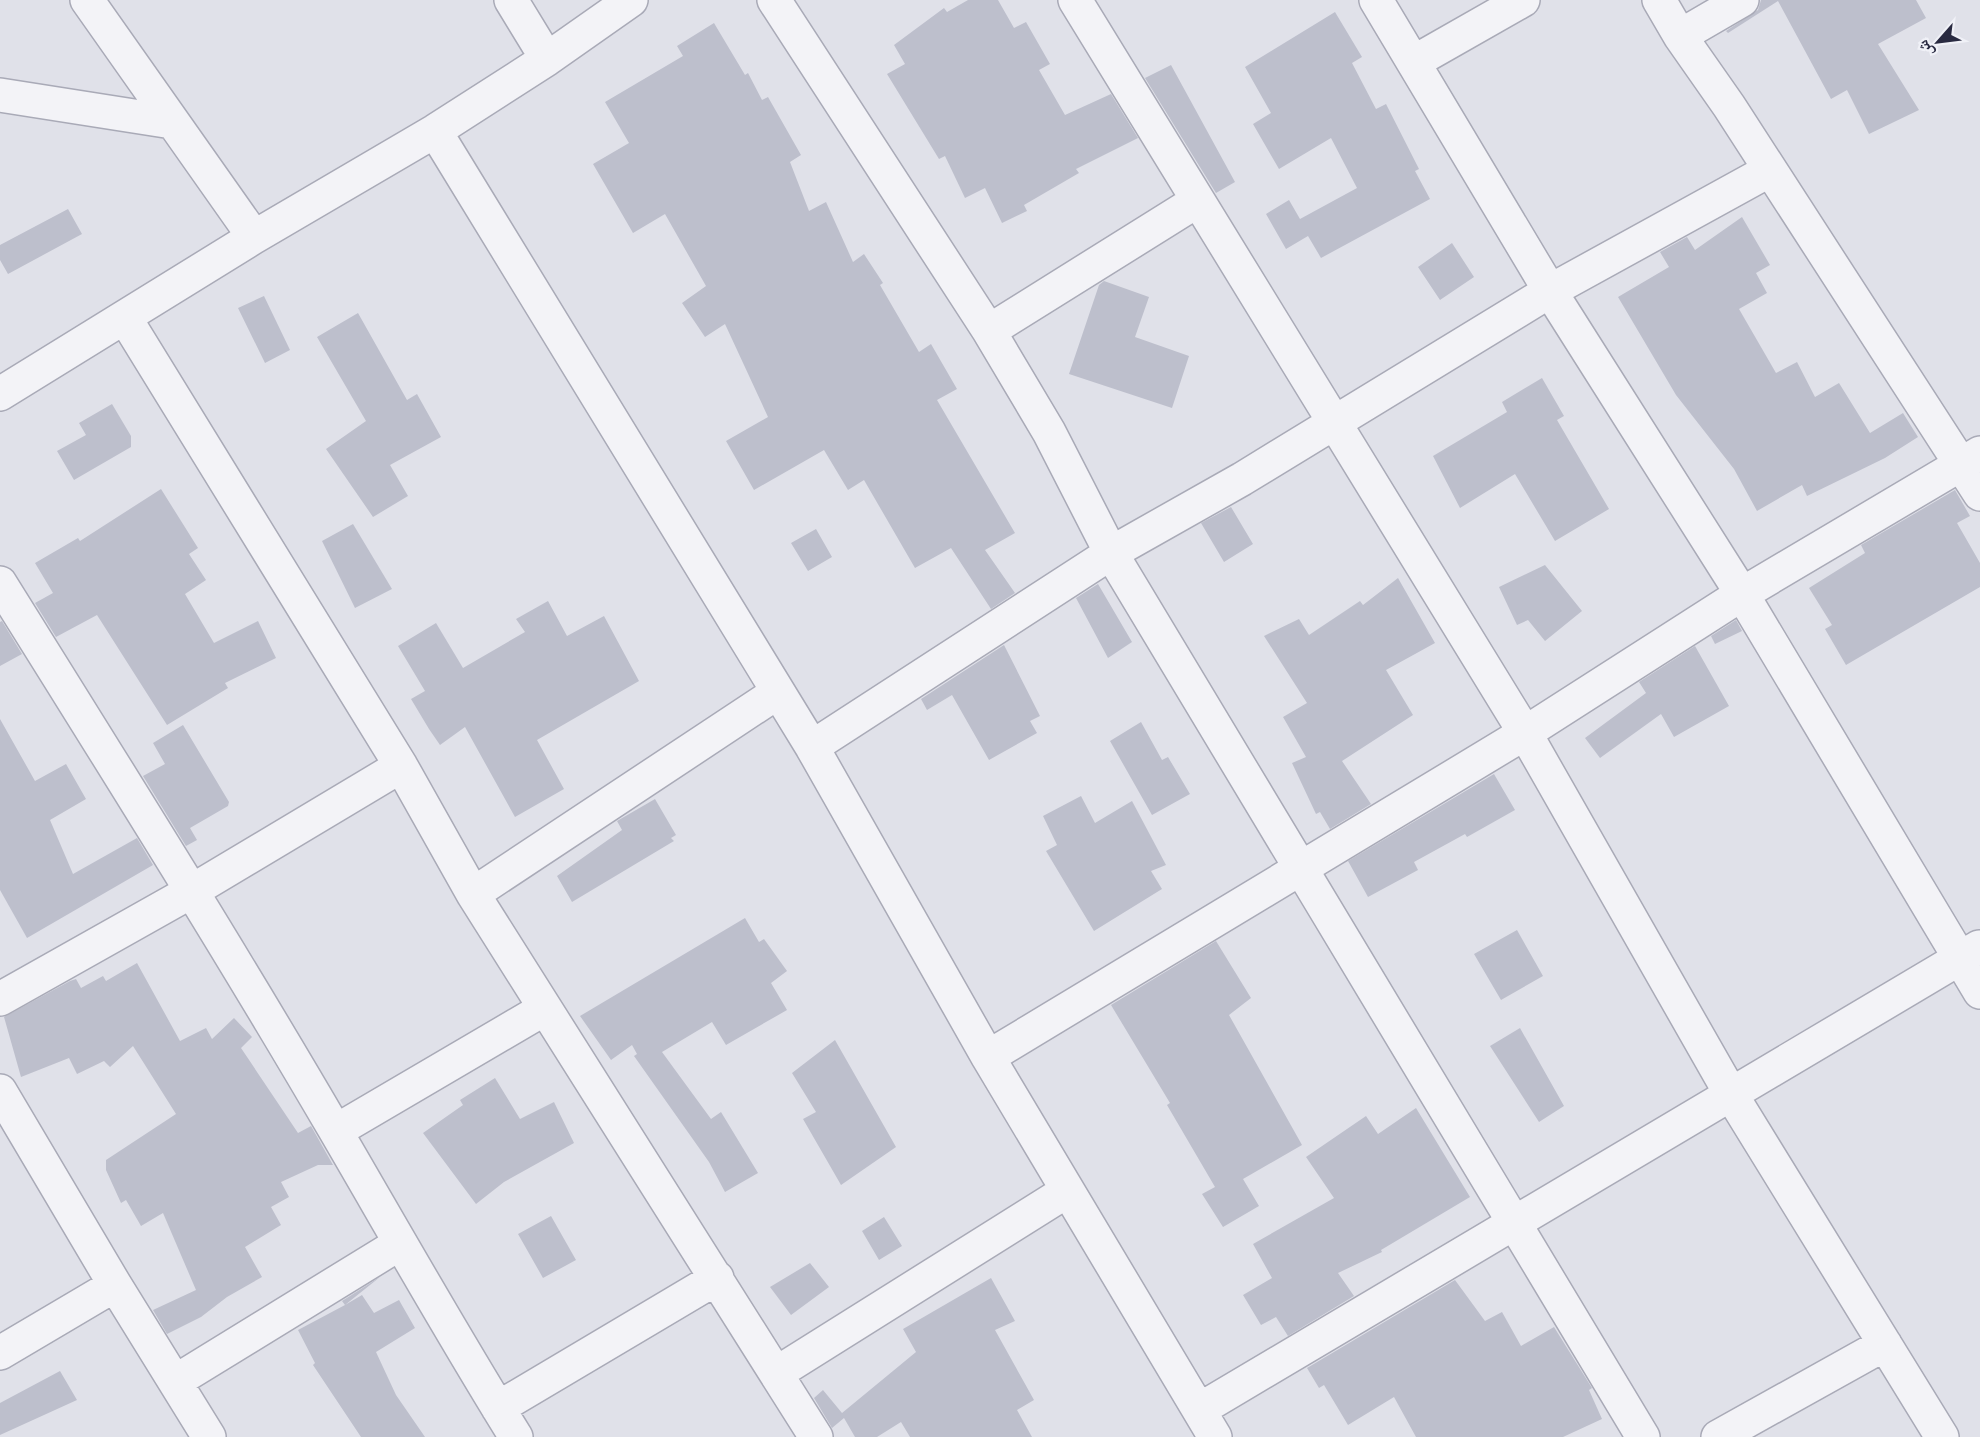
<svg xmlns="http://www.w3.org/2000/svg" width="1980" height="1437" font-family="Jost,'Noto Naskh Arabic',sans-serif">
	<style>
		.building { fill: #bdbfcc }
		.lines { fill: none; stroke-linecap: round; stroke-linejoin: round }
		.minor-casing { stroke: #a9aab7; stroke-width: 36 }
		.minor { stroke: #f3f3f7; stroke-width: 33 }
	</style>
	<rect width="100%" height="100%" fill="#e0e1e9"/>
	<path class="building" d="M 968,0 L 998,0 L 1014,28 L 1026,22 L 1050,64 L 1039,70 L 1065,115 L 1111,94 L 1138,138 L 1076,169 L 1079,173 L 1024,205 L 1027,211 L 1002,223 L 985,188 L 965,198 L 945,156 L 939,159 L 887,74 L 905,64 L 894,45 L 944,8 L 947,12 Z
		M 1761,0 L 1916,0 L 1926,18 L 1878,44 L 1919,110 L 1869,134 L 1847,90 L 1831,99 L 1778,1 L 1728,33 L 1726,31 L 1758,10 Z
		M 1335,12 L 1362,57 L 1352,63 L 1376,109 L 1386,104 L 1419,169 L 1415,171 L 1430,199 L 1321,258 L 1308,236 L 1286,249 L 1266,214 L 1289,200 L 1300,219 L 1357,188 L 1331,138 L 1279,169 L 1253,124 L 1271,113 L 1245,67 Z
		M 714,23 L 745,75 L 748,73 L 762,100 L 768,97 L 801,155 L 790,162 L 809,211 L 826,202 L 853,262 L 864,254 L 883,283 L 880,285 L 919,352 L 931,344 L 957,389 L 937,400 L 1015,533 L 985,550 L 1015,593 L 991,609 L 951,548 L 915,568 L 864,480 L 848,490 L 824,450 L 754,490 L 726,441 L 768,417 L 725,324 L 705,337 L 682,303 L 706,286 L 665,214 L 633,233 L 593,164 L 629,143 L 605,102 L 683,56 L 677,46 Z
		M 1171,65 L 1235,182 L 1216,193 L 1145,78 Z
		M 68,209 L 82,234 L 8,274 L 0,260 L 0,245 Z
		M 1742,217 L 1770,265 L 1756,273 L 1767,293 L 1739,309 L 1776,373 L 1797,362 L 1815,397 L 1839,383 L 1870,433 L 1903,413 L 1918,437 L 1885,458 L 1807,496 L 1802,485 L 1757,511 L 1734,469 L 1676,395 L 1618,297 L 1669,267 L 1660,252 L 1687,237 L 1695,250 Z
		M 1452,243 L 1474,277 L 1440,300 L 1418,267 Z
		M 1104,281 L 1149,297 L 1135,337 L 1189,356 L 1172,408 L 1069,374 L 1099,285 Z
		M 264,296 L 290,350 L 265,363 L 238,308 Z
		M 358,313 L 407,400 L 417,394 L 441,437 L 390,465 L 408,496 L 373,517 L 326,449 L 366,421 L 317,337 Z
		M 1542,378 L 1564,416 L 1557,420 L 1609,509 L 1555,541 L 1515,474 L 1460,508 L 1433,456 L 1507,412 L 1502,402 Z
		M 112,404 L 131,436 L 131,447 L 74,480 L 57,451 L 86,435 L 79,423 Z
		M 161,489 L 198,548 L 189,554 L 206,580 L 185,594 L 214,643 L 258,621 L 276,658 L 225,683 L 228,688 L 167,725 L 97,615 L 56,637 L 35,603 L 53,593 L 35,563 L 78,538 L 80,541 Z
		M 1955,490 L 1970,516 L 1957,523 L 1980,563 L 1980,587 L 1846,665 L 1825,629 L 1832,625 L 1809,588 L 1865,553 L 1861,545 Z
		M 1231,507 L 1253,544 L 1224,562 L 1201,523 Z
		M 353,524 L 392,589 L 355,608 L 322,541 Z
		M 816,529 L 832,557 L 808,571 L 791,543 Z
		M 1545,565 L 1582,611 L 1545,641 L 1528,620 L 1517,625 L 1499,587 Z
		M 1398,578 L 1435,643 L 1386,670 L 1413,715 L 1342,761 L 1371,804 L 1330,829 L 1320,812 L 1316,814 L 1292,763 L 1306,757 L 1283,717 L 1307,703 L 1264,636 L 1299,619 L 1309,635 L 1360,601 L 1363,605 Z
		M 1098,584 L 1132,642 L 1108,658 L 1076,598 Z
		M 548,601 L 567,636 L 604,616 L 639,681 L 537,740 L 564,789 L 515,817 L 465,727 L 440,745 L 429,729 L 411,699 L 425,691 L 398,646 L 436,623 L 463,668 L 525,632 L 516,619 Z
		M 1736,620 L 1742,631 L 1715,644 L 1711,636 Z
		M 2,621 L 22,654 L 0,666 L 0,622 Z
		M 1004,645 L 1040,716 L 1030,721 L 1037,733 L 989,760 L 952,695 L 927,710 L 921,699 Z
		M 1695,646 L 1729,706 L 1674,737 L 1661,714 L 1600,758 L 1585,738 L 1646,693 L 1639,682 Z
		M 0,719 L 35,781 L 66,764 L 86,799 L 50,820 L 73,874 L 137,838 L 153,865 L 27,938 L 0,890 Z
		M 1141,722 L 1162,760 L 1168,757 L 1190,794 L 1152,815 L 1110,741 Z
		M 183,725 L 229,802 L 228,806 L 190,828 L 197,840 L 186,846 L 143,776 L 165,764 L 153,743 Z
		M 1494,774 L 1515,810 L 1467,837 L 1465,834 L 1414,862 L 1418,870 L 1368,897 L 1348,861 Z
		M 1081,796 L 1095,823 L 1132,801 L 1166,865 L 1151,871 L 1162,889 L 1094,931 L 1046,851 L 1057,845 L 1043,816 Z
		M 655,799 L 676,835 L 671,838 L 674,841 L 572,902 L 557,876 L 622,830 L 617,821 Z
		M 745,918 L 759,942 L 764,939 L 787,971 L 771,983 L 787,1010 L 726,1045 L 712,1022 L 662,1052 L 711,1119 L 721,1112 L 758,1173 L 725,1192 L 709,1162 L 634,1056 L 637,1054 L 632,1045 L 611,1060 L 580,1016 Z
		M 1517,930 L 1543,976 L 1501,1000 L 1474,954 Z
		M 1216,941 L 1251,998 L 1229,1015 L 1302,1145 L 1243,1179 L 1259,1206 L 1223,1227 L 1202,1194 L 1215,1187 L 1167,1105 L 1170,1103 L 1111,1005 Z
		M 137,963 L 180,1041 L 206,1028 L 212,1039 L 234,1018 L 252,1037 L 241,1048 L 298,1133 L 311,1126 L 333,1165 L 318,1165 L 281,1182 L 289,1197 L 271,1207 L 281,1225 L 245,1247 L 262,1277 L 227,1297 L 201,1317 L 167,1334 L 153,1310 L 196,1290 L 163,1213 L 141,1226 L 126,1200 L 121,1203 L 106,1170 L 106,1160 L 176,1114 L 133,1046 L 110,1067 L 104,1061 L 77,1074 L 69,1058 L 21,1077 L 4,1017 L 70,981 L 76,979 L 81,988 L 103,976 L 106,981 Z
		M 1520,1028 L 1564,1106 L 1539,1122 L 1490,1046 Z
		M 835,1040 L 896,1147 L 841,1185 L 803,1119 L 816,1112 L 792,1073 Z
		M 495,1078 L 520,1119 L 554,1102 L 574,1143 L 504,1182 L 476,1204 L 423,1133 L 463,1105 L 460,1100 Z
		M 1416,1108 L 1470,1197 L 1381,1250 L 1382,1252 L 1338,1273 L 1354,1296 L 1288,1336 L 1276,1317 L 1261,1325 L 1243,1295 L 1272,1278 L 1253,1244 L 1334,1198 L 1306,1157 L 1366,1116 L 1378,1134 Z
		M 551,1216 L 576,1260 L 543,1278 L 518,1234 Z
		M 884,1217 L 902,1246 L 879,1260 L 862,1231 Z
		M 810,1263 L 829,1287 L 791,1315 L 770,1287 Z
		M 380,1277 L 345,1305 L 362,1295 L 374,1313 L 399,1300 L 415,1328 L 376,1352 L 396,1395 L 425,1437 L 361,1437 L 313,1365 L 315,1363 L 298,1330 L 345,1305 L 342,1301 Z
		M 991,1278 L 1015,1321 L 995,1330 L 1034,1400 L 1017,1410 L 1032,1437 L 910,1437 L 901,1422 L 877,1437 L 855,1437 L 844,1418 L 832,1428 L 814,1398 L 823,1390 L 842,1413 L 916,1352 L 903,1329 Z
		M 1455,1280 L 1485,1321 L 1502,1312 L 1521,1346 L 1554,1327 L 1592,1388 L 1589,1390 L 1602,1419 L 1563,1437 L 1416,1437 L 1394,1397 L 1348,1425 L 1324,1385 L 1319,1388 L 1307,1368 Z
		M 60,1371 L 77,1400 L 0,1435 L 0,1403 Z"/>
	<g class="lines">
		<defs>
			<path id="minor" d="M 87,0 L 254,237
				M 511,0 L 547,59
				M 774,0 L 989,331 L 1049,432 L 1111,553 L 1643,1437
				M 1075,0 L 1525,733 L 1732,1096 L 1942,1437
				M 1376,0 L 1550,291 L 1742,594 L 1980,992
				M 1659,0 L 1680,36 L 1729,106 L 1980,494
				M 1680,36 L 1742,0
				M 1414,62 L 1523,0
				M 0,95 L 172,122
				M 435,131 L 812,747 L 988,1057 L 1215,1437
				M 125,318 L 401,766 L 473,894 L 816,1437
				M 989,331 L 1197,201
				M 0,394 L 254,237 L 435,131 L 547,59 L 631,0
				M 0,583 C 113,764 227,945 335,1130 C 395,1233 453,1336 516,1437
				M 812,747 L 1111,553 L 1242,479 L 1550,291 L 1770,170
				M 473,894 L 778,692
				M 0,999 L 192,891 L 401,766
				M 988,1057 L 1525,733 L 1742,594 L 1980,453
				M 0,1091 L 115,1285 L 209,1437
				M 336,1131 L 544,1009
				M 0,1353 L 115,1285
				M 777,1373 L 1067,1191
				M 176,1381 L 399,1244
				M 498,1408 L 717,1278
				M 1199,1410 L 1979,947
				M 1718,1437 L 1885,1344"/>
		</defs>
		<use href="#minor" class="minor-casing"/>
		<use href="#minor" class="minor"/>
	</g>
	<g transform="translate(1938 42) rotate(242)" stroke="#f0f1f7" stroke-width="4.5" paint-order="stroke">
	<path d="M0-4.5L10 22L0 15L-10 22Z" fill="#292a41"/>
	<text y="-9" font-size="16" font-weight="bold" text-anchor="middle" fill="#292a41">ش</text>
	</g>
</svg>
